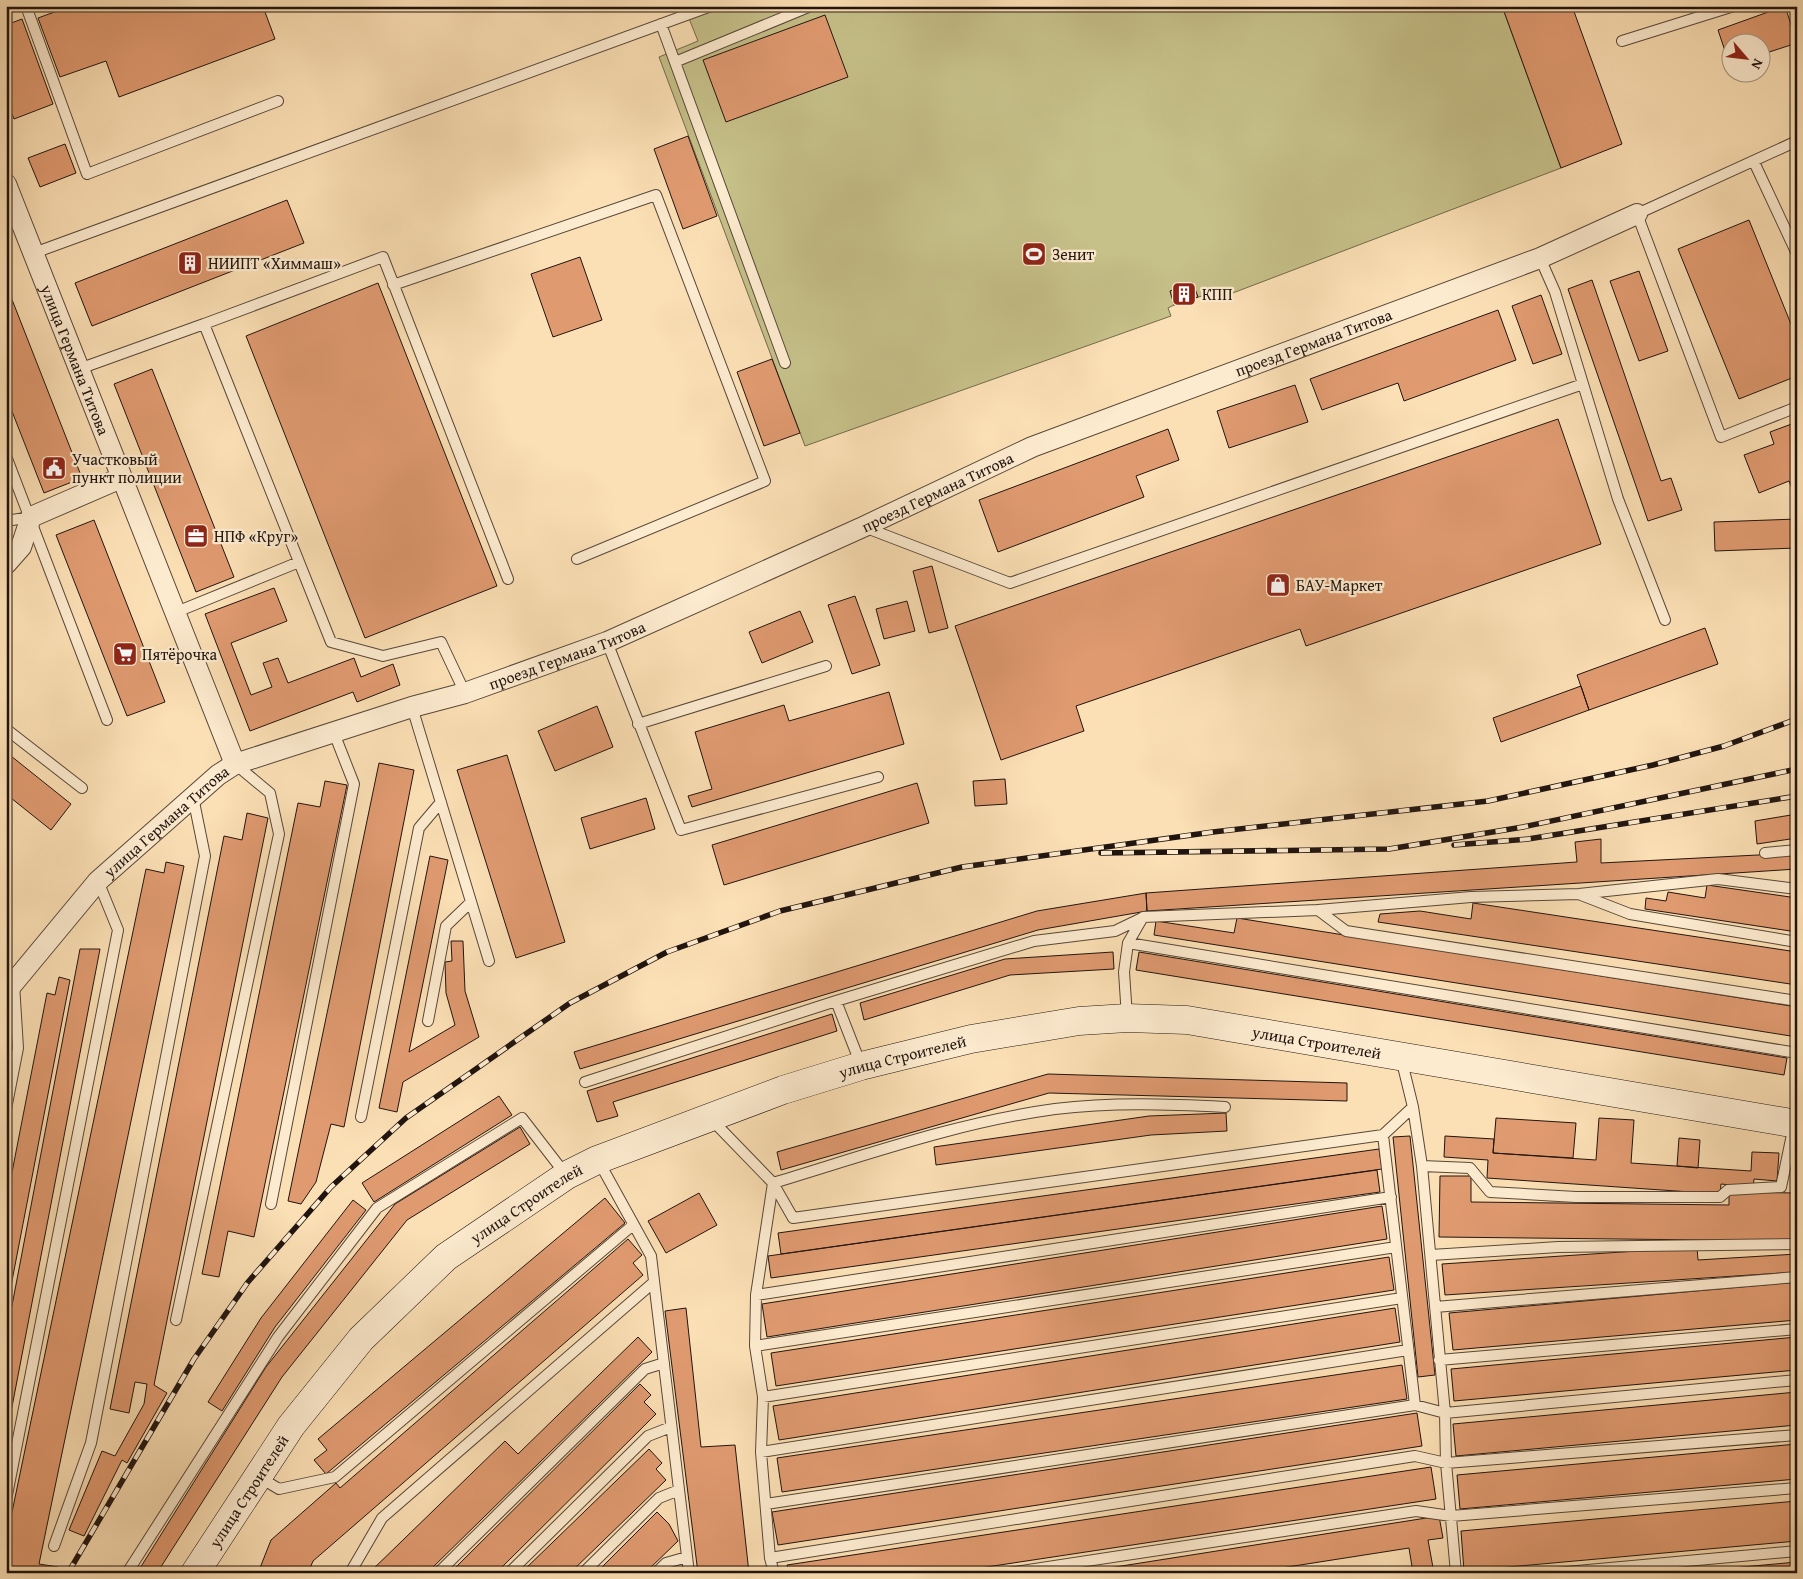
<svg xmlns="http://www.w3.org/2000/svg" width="1803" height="1579" font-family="'Gentium Book Plus',serif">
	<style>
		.green { fill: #c6c089; stroke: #736a4c }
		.building { fill: #e09a70; stroke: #201410 }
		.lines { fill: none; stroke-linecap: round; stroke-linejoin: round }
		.service-casing { stroke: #574739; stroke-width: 12 }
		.minor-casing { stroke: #574739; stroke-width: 22 }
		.secondary-casing { stroke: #201410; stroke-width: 29 }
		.service { stroke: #fdebcf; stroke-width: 10 }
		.minor { stroke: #fdebcf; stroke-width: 20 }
		.secondary { stroke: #fdebcf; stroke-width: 28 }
		.rail-casing { stroke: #201410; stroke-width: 5.5 }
		.rail { stroke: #fdebcf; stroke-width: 4; stroke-dasharray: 11; stroke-linecap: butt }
		.labels { text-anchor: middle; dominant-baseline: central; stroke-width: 4.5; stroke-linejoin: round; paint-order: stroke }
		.poi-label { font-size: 16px; fill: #201410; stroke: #fdebcf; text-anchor: start }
		.street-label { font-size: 16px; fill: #201410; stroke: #fdebcf }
	</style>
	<rect width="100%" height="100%" fill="#fce0b5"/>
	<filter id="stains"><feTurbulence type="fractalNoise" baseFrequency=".004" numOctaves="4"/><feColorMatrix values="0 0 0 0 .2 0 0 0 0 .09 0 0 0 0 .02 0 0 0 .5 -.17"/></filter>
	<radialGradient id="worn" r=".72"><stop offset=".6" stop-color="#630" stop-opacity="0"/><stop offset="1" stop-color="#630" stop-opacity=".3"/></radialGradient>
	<path class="green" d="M 684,6 L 1502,6 L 1561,168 L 1217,299 L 1214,292 L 1174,305 L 1168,308 L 1171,316 L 805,446 L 659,57 L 698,41 Z"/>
	<path class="building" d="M 71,6 L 280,6 L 265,12 L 275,39 L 119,97 L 106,61 L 60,77 L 38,18 Z
		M 1502,6 L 1572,6 L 1622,144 L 1561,168 Z
		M 1785,6 L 1797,43 L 1760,55 L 1760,42 L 1730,42 L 1730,66 L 1718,30 Z
		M 825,15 L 848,77 L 726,122 L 703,60 Z
		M 22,19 L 53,104 L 14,119 L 6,99 L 6,25 Z
		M 688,136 L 717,216 L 683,229 L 654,149 Z
		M 65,144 L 76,173 L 40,187 L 28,158 Z
		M 287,200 L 304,243 L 92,326 L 75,283 Z
		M 1749,220 L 1797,339 L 1797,376 L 1739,399 L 1678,249 Z
		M 580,257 L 602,320 L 553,337 L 531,274 Z
		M 1639,271 L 1668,351 L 1639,361 L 1610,281 Z
		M 1592,280 L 1661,481 L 1671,478 L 1682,510 L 1648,521 L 1568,289 Z
		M 378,283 L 497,586 L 365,638 L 246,336 Z
		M 1193,283 L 1198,297 L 1174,305 L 1170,291 Z
		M 1541,295 L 1562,354 L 1533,364 L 1512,306 Z
		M 11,297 L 82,478 L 44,493 L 6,396 L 6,299 Z
		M 1498,310 L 1516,360 L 1404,401 L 1398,383 L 1322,410 L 1310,379 Z
		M 772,359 L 800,433 L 764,446 L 737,372 Z
		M 152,369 L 234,577 L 196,592 L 114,384 Z
		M 1295,385 L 1308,422 L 1229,448 L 1217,411 Z
		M 1558,419 L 1601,544 L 1306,646 L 1300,629 L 1076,706 L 1084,731 L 1001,760 L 955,626 Z
		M 1797,422 L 1797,500 L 1789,481 L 1759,493 L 1744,455 L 1774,444 L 1770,432 Z
		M 1168,429 L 1179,460 L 1136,476 L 1144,497 L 998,552 L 979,500 Z
		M 1797,519 L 1797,548 L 1715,551 L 1714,522 Z
		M 94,520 L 165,702 L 127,716 L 56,535 Z
		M 932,566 L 948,628 L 929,633 L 913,571 Z
		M 274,588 L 287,621 L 231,643 L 251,695 L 272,687 L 263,663 L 278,658 L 288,683 L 354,658 L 361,677 L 393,664 L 400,685 L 357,702 L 353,692 L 250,731 L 205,614 Z
		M 855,596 L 880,665 L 852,674 L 828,605 Z
		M 907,601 L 915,631 L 884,639 L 876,609 Z
		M 800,611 L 813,642 L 762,663 L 749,632 Z
		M 1705,628 L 1718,664 L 1589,710 L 1577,675 Z
		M 1581,686 L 1589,710 L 1501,742 L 1493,718 Z
		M 889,692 L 904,744 L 692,807 L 688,796 L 712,789 L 695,732 L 784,705 L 789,721 Z
		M 597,706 L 613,747 L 555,771 L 538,731 Z
		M 6,752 L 71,804 L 51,830 L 6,794 Z
		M 507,755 L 565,942 L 516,958 L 457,770 Z
		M 379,763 L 414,770 L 344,1127 L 331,1124 L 316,1182 L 301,1204 L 288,1201 Z
		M 1005,779 L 1007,804 L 975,806 L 973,781 Z
		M 325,781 L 347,785 L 254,1237 L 228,1231 L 219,1277 L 202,1274 L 298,803 L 320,807 Z
		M 917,783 L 929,823 L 724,885 L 712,845 Z
		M 646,798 L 655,829 L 590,849 L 581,818 Z
		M 247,813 L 268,818 L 154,1385 L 167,1393 L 127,1463 L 122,1460 L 84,1536 L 69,1530 L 102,1451 L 115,1456 L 144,1404 L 147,1384 L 135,1382 L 129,1413 L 110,1409 L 224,836 L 242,840 Z
		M 1797,814 L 1797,838 L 1757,844 L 1755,821 Z
		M 1601,839 L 1601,863 L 1797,853 L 1797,869 L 1147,911 L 1146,893 L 1577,862 L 1575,842 Z
		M 430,856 L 448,860 L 409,1052 L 455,1025 L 446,993 L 445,962 L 452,961 L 451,941 L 463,941 L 465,991 L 479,1037 L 403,1082 L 397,1112 L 379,1108 Z
		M 166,862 L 184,866 L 39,1564 L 58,1567 L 57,1573 L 21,1573 L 6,1569 L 6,1541 L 146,869 L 164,873 Z
		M 1707,885 L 1797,898 L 1797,932 L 1645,909 L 1646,898 L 1666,901 L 1668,892 L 1705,898 Z
		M 1146,893 L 1147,911 L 1038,930 L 580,1069 L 574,1052 L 1037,911 Z
		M 1473,903 L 1797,952 L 1797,985 L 1378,922 L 1380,914 L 1420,911 L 1471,919 Z
		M 1237,918 L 1797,1007 L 1797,1037 L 1154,935 L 1156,921 L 1234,933 Z
		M 80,949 L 100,949 L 6,1438 L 6,1337 Z
		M 1113,952 L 1114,969 L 1010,975 L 864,1020 L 860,1003 L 1005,959 Z
		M 1139,952 L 1787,1058 L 1784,1075 L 1136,970 Z
		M 59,977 L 70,980 L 6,1312 L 6,1203 L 47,993 L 55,995 Z
		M 832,1014 L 837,1031 L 613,1102 L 618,1116 L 597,1122 L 587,1091 Z
		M 1048,1074 L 1347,1083 L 1347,1101 L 1049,1093 L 781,1170 L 777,1152 Z
		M 499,1096 L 512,1115 L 374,1202 L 362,1183 Z
		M 1226,1113 L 1227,1131 L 1151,1135 L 936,1165 L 934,1147 L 1149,1116 Z
		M 1496,1118 L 1576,1123 L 1573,1158 L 1493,1153 Z
		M 1599,1118 L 1634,1120 L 1631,1163 L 1751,1171 L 1752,1152 L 1779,1153 L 1777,1181 L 1754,1179 L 1753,1187 L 1721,1184 L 1720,1194 L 1487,1178 L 1488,1160 L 1444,1157 L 1445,1136 L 1494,1139 L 1493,1153 L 1596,1160 Z
		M 520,1127 L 530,1144 L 407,1220 L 282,1377 L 157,1573 L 137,1573 L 266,1367 L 395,1204 Z
		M 1410,1136 L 1435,1375 L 1418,1377 L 1393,1137 Z
		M 1679,1138 L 1700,1140 L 1698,1168 L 1677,1166 Z
		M 1379,1149 L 1382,1169 L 781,1254 L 778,1233 Z
		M 1377,1170 L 1380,1192 L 771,1278 L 768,1256 Z
		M 1440,1176 L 1471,1176 L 1471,1202 L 1729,1205 L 1729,1192 L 1797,1193 L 1797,1241 L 1439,1237 Z
		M 699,1193 L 717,1225 L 666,1253 L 648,1221 Z
		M 605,1198 L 625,1223 L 326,1474 L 314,1460 L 327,1450 L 318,1439 Z
		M 353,1200 L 366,1210 L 275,1327 L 222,1411 L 208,1402 L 261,1318 Z
		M 1382,1206 L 1387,1239 L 767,1337 L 762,1304 Z
		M 628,1239 L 642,1255 L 633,1263 L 643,1275 L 313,1561 L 308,1573 L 258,1573 L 271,1540 L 336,1483 L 340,1488 Z
		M 1697,1247 L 1698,1260 L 1797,1254 L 1797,1272 L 1445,1295 L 1442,1264 Z
		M 1389,1257 L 1394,1290 L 776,1386 L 771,1353 Z
		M 1797,1282 L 1797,1320 L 1453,1350 L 1449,1313 Z
		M 686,1308 L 701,1447 L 735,1445 L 749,1573 L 698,1573 L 665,1311 Z
		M 1395,1308 L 1400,1342 L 779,1440 L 773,1406 Z
		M 638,1337 L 652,1352 L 427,1573 L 369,1573 L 505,1441 L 518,1454 Z
		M 1797,1337 L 1797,1370 L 1454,1401 L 1451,1369 Z
		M 1402,1365 L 1407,1399 L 782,1492 L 777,1458 Z
		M 640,1384 L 651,1395 L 644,1402 L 656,1414 L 496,1573 L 450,1573 Z
		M 1797,1392 L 1797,1425 L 1456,1456 L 1453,1424 Z
		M 1417,1413 L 1422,1446 L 778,1545 L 772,1512 Z
		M 1797,1444 L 1797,1479 L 1460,1509 L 1457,1475 Z
		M 649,1449 L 662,1463 L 656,1469 L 666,1480 L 570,1573 L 521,1573 Z
		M 1431,1467 L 1436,1499 L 947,1573 L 789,1573 L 787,1565 Z
		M 1797,1501 L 1797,1541 L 1464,1571 L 1461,1531 Z
		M 657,1512 L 669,1524 L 678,1541 L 645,1573 L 596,1573 Z
		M 1439,1516 L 1443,1538 L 1428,1540 L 1434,1573 L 1413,1573 L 1409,1548 L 1249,1573 L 1077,1573 Z
		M 1797,1562 L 1797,1573 L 1676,1573 Z"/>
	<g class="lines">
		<defs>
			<path id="service" d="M 26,6 L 87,174 L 278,101
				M 661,24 L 785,363
				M 1622,41 L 1734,6
				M 675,62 L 811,6
				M 1754,162 L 1797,254
				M 34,253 L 711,6
				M 1540,258 L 1555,292 L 1583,384
				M 393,285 L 656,195 L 765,481 L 577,559
				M 204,324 L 383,257 L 508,579
				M 79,369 L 204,324 L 331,642 L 383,656 L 441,642 L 465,693
				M 1792,409 L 1721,437 L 1637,214 L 1797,141
				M 6,456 L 107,720
				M 6,521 L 31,517
				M 864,527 L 1010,583 L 1583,384 L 1618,499 L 1665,620
				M 174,613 L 299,562
				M 607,642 L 681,830 L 878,777
				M 412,707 L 489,961
				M 638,724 L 826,666
				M 6,729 L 82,788
				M 1765,853 L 1797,850
				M 1581,895 L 1630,914 L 1797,942
				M 1318,910 L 1346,931 L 1797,1001
				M 1128,943 L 1797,1053
				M 836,1001 L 861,1065
				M 1127,1017 L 1124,972 L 1128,943 L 1143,917 L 1318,910 L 1471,897 L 1579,894 L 1718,879 L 1797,889
				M 428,1021 L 446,926 L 471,902
				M 1401,1058 L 1413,1107 L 1422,1166 L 1445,1413 L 1446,1463 L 1456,1573
				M 585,1082 L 836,1001 L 1034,941 L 1115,931 L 1142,918
				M 6,1109 L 18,1048 L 14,984
				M 361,1117 L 419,828 L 441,802
				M 711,1119 L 773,1183 L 793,1218 L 1383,1135 L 1413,1107
				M 1383,1135 L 1415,1405
				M 598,1160 L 651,1256 L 689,1573
				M 1422,1166 L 1470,1168 L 1490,1192 L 1576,1197 L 1720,1197 L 1728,1190 L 1781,1187 L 1794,1125
				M 271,1204 L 354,784 L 334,733
				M 1431,1255 L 1558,1247 L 1797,1244
				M 756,1295 L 1391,1197
				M 1435,1307 L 1797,1277
				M 176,1320 L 279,834 L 270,793 L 235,764
				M 755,1346 L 1396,1247
				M 1439,1360 L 1797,1329
				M 763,1397 L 1402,1298
				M 761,1452 L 1408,1350
				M 259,1477 L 279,1489 L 335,1477 L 633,1225
				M 6,1500 L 118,930 L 98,881
				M 766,1504 L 1415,1405 L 1445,1413 L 1797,1380
				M 54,1546 L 91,1443 L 205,856 L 193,797
				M 770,1558 L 1415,1456 L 1446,1463 L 1797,1435
				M 127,1573 L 278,1337 L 377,1208 L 522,1118 L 566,1175
				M 350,1573 L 382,1518 L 654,1282
				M 438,1573 L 645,1369 L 664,1363
				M 509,1573 L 648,1436 L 671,1427
				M 583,1573 L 659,1498 L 679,1490
				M 656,1573 L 666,1563 L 687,1557
				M 774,1573 L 770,1558 L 761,1452 L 763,1397 L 755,1346 L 756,1295 L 773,1183 C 866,1155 959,1122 1055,1109 C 1111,1102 1169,1104 1225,1107
				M 1008,1573 L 1416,1511 L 1451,1516 L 1797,1488
				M 1555,1573 L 1797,1551"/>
			<g id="minor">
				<path id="s1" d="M 6,184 L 235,764"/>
				<path d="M 6,564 L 21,547 L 31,517 L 121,478"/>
				<path id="s2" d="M 6,992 L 98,881 L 218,775 L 235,764 L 412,707 L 465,693 L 607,642 L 863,527 L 1032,447 L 1540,258 L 1637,214"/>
			</g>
			<g id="secondary">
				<path id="s3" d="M 195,1573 L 291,1426 L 361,1339 L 446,1257 L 567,1175 L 597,1160 L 783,1090 L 861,1066 L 971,1039 L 1079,1021 L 1127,1018 L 1187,1020 L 1797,1124"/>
			</g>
		</defs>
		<use href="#service" class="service-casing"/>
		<use href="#minor" class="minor-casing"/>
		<use href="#secondary" class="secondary-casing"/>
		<use href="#service" class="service"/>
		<use href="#minor" class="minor"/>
		<use href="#secondary" class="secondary"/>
		<defs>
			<path id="rail" d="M 1454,845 L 1528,839 L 1797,796
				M 1101,853 L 1389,849 L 1523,827 L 1797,769
				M 68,1573 L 194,1359 L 248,1282 L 331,1187 L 406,1118 L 570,1003 L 667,952 L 780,911 L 962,867 L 1213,832 L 1488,801 L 1653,765 L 1724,746 L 1797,719"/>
		</defs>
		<use href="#rail" class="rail-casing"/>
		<use href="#rail" class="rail"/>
	</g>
	<defs>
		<symbol id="stadium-square" viewBox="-11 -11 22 22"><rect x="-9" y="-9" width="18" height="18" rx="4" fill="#8f2418" stroke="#fdebcf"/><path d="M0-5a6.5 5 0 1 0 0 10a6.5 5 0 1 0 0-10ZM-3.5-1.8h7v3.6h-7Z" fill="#fff"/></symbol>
		<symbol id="building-square" viewBox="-11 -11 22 22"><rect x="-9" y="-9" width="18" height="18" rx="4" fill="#8f2418" stroke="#fdebcf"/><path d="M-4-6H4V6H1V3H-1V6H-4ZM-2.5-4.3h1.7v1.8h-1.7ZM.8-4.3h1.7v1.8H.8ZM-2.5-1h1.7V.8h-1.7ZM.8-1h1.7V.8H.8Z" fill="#fff"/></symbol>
		<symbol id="civic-square" viewBox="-11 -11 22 22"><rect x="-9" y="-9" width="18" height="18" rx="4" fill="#8f2418" stroke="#fdebcf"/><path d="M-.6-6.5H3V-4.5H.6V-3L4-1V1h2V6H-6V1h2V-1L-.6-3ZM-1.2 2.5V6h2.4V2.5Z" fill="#fff"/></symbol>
		<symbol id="office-square" viewBox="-11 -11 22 22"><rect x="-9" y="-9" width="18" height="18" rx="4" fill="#8f2418" stroke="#fdebcf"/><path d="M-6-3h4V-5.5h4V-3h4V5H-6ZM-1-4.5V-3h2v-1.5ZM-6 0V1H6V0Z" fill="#fff"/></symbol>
		<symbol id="shop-square" viewBox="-11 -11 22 22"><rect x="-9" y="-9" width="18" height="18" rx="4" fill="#8f2418" stroke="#fdebcf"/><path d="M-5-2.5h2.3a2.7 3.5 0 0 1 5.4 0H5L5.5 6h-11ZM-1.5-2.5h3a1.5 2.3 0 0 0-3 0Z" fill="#fff"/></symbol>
		<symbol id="supermarket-square" viewBox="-11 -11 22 22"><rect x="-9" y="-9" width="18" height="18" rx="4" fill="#8f2418" stroke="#fdebcf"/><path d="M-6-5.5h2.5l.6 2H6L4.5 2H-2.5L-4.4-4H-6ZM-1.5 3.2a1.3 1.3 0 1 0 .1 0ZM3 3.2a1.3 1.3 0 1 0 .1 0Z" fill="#fff"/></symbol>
	</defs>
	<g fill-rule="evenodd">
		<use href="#stadium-square" x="1020" y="240" width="28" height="28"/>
		<use href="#building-square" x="176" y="249" width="28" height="28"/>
		<use href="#building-square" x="1170" y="280" width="28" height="28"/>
		<use href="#civic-square" x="40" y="454" width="28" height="28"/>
		<use href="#office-square" x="182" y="522" width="28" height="28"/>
		<use href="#shop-square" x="1264" y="571" width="28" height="28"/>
		<use href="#supermarket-square" x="111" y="640" width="28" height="28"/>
	</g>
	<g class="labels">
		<g class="poi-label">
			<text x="1052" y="254">Зенит</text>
			<text x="208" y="263">НИИПТ «Химмаш»</text>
			<text x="1202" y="294">КПП</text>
			<text x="72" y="459">Участковый<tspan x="72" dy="18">пункт полиции</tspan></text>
			<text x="214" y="536">НПФ «Круг»</text>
			<text x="1296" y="585">БАУ-Маркет</text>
			<text x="142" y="654">Пятёрочка</text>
		</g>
		<g class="street-label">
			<text stroke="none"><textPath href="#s2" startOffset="1484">проезд Германа Титова</textPath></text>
			<text stroke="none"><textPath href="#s1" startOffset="189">улица Германа Титова</textPath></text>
			<text stroke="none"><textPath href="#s2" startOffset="1079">проезд Германа Титова</textPath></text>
			<text stroke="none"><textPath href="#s2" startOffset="674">проезд Германа Титова</textPath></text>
			<text stroke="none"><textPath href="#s2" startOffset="235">улица Германа Титова</textPath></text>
			<text stroke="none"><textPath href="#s3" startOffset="1328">улица Строителей</textPath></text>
			<text stroke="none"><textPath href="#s3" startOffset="908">улица Строителей</textPath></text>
			<text stroke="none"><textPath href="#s3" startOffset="502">улица Строителей</textPath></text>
			<text stroke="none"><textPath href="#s3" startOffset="98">улица Строителей</textPath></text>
		</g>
	</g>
	<rect width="1803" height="1579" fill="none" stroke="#fce0b5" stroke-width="25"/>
	<rect x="8" y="8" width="1788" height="1564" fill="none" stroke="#201410" stroke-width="2.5"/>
	<rect x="12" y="12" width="1778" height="1554" fill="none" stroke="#201410"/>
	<g transform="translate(1746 58) rotate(118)"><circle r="24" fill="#fdebcf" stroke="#a59583"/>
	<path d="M0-4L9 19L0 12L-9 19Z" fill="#8f2418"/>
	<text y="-8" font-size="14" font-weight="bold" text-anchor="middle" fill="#201410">N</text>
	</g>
	<rect width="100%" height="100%" filter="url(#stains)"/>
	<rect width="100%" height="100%" fill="url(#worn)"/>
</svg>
